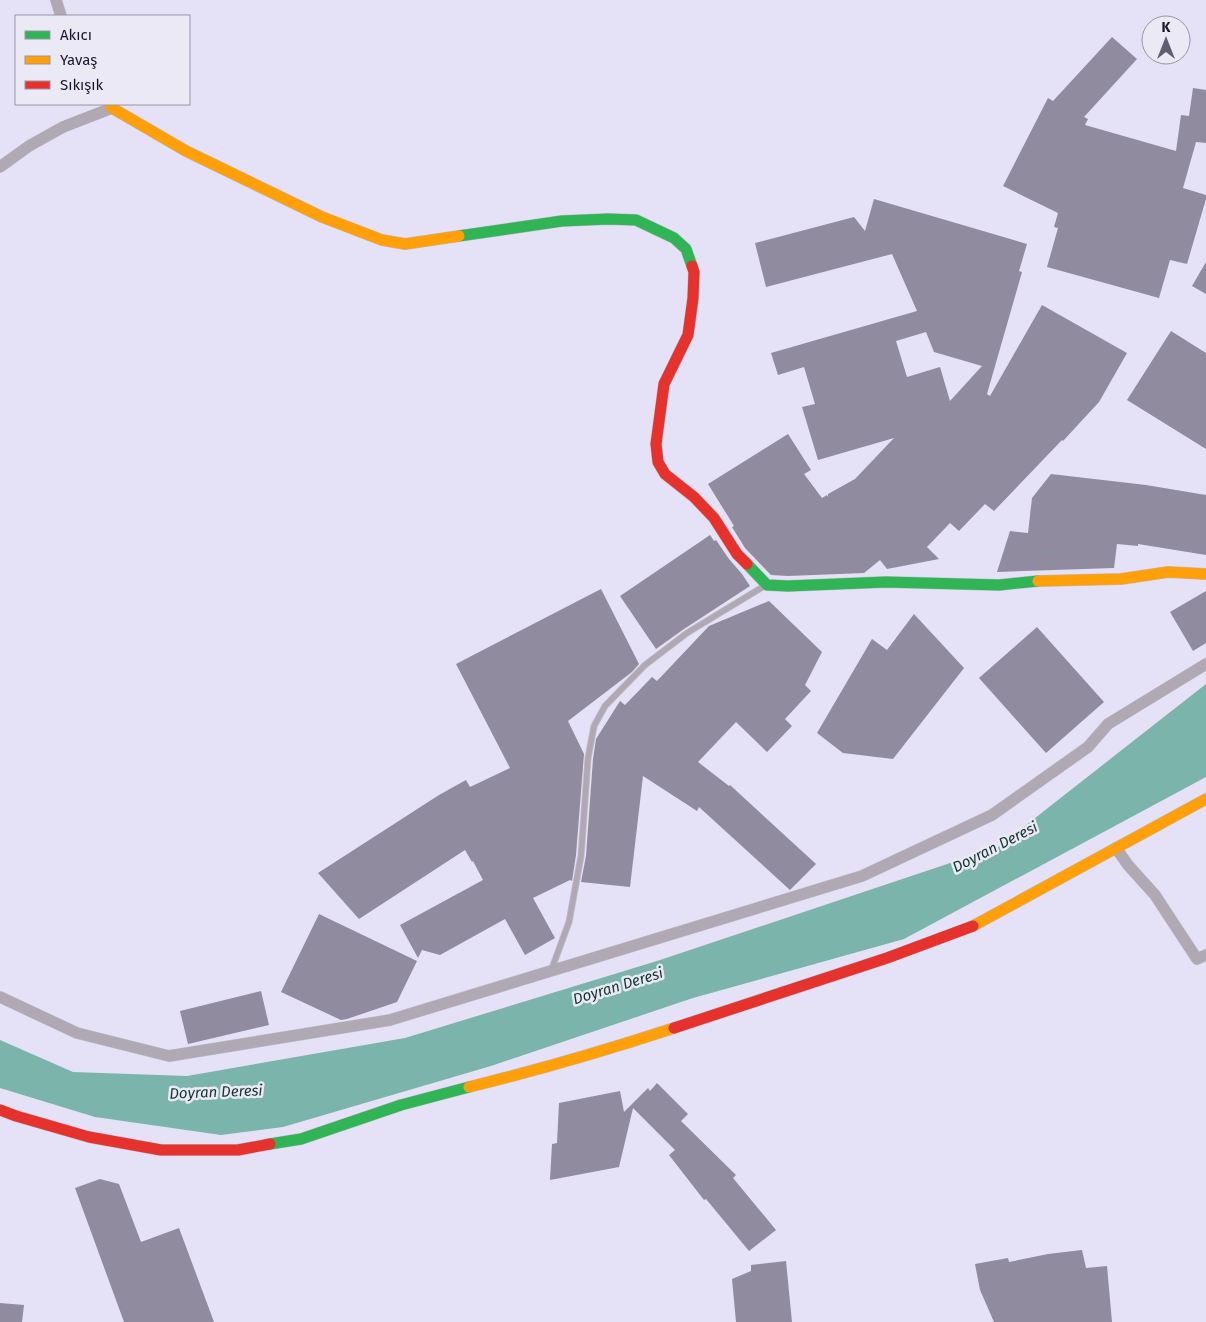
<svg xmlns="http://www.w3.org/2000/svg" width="1206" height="1322" font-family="'Fira Sans',sans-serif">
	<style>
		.water { fill: #7bb4ab }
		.building { fill: #908b9f; fill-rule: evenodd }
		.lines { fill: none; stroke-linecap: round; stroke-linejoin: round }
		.lane-casing { stroke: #c1bed0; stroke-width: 7 }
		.street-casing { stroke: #c1bed0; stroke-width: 12 }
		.fast-casing { stroke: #c1bed0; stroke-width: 12 }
		.slow-casing { stroke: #c1bed0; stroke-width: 12 }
		.jam-casing { stroke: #c1bed0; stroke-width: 12 }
		.lane { stroke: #b0a9b3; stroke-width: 5.5 }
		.street { stroke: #b0a9b3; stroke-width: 11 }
		.fast { stroke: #30b455; stroke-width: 11 }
		.slow { stroke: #ff9f0a; stroke-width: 11 }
		.jam { stroke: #e5322d; stroke-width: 11 }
		.labels { text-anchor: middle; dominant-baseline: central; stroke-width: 5; stroke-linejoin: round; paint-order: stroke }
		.water-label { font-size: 15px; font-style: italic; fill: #0f362d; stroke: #ece9f7 }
	</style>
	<rect width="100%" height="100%" fill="#e5e1f6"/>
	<path class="water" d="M 1206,684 L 1206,777 L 904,939 L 693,998 L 491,1066 L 283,1127 L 221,1135 L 95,1117 L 0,1088 L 0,1040 L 73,1072 L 187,1076 L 405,1038 L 657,961 L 998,847 Z"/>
	<path class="building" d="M 1112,37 L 1137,59 L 1084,117 L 1088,119 L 1085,125 L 1176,151 L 1181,115 L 1189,116 L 1193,88 L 1206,90 L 1206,143 L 1196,142 L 1183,188 L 1206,195 L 1206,199 L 1187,264 L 1170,260 L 1159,298 L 1047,267 L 1058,228 L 1054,227 L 1058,213 L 1003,186 L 1048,98 L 1053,101 Z
		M 874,199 L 1027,244 L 1019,271 L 1022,272 L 987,394 L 990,396 L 1042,305 L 1127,353 L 1099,402 L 1063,441 L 1062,440 L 994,511 L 985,504 L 959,531 L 950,523 L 927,547 L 939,559 L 887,569 L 880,560 L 864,573 L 788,576 L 771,575 L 745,548 L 732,527 L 734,526 L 708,484 L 788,434 L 811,470 L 804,474 L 822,498 L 827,495 L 828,497 L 828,494 L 855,479 L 894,438 L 818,460 L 802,407 L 815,404 L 804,367 L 778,375 L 771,353 L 917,311 L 892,254 L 766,287 L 755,243 L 854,217 L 865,231 ZM 926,332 L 934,352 L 982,366 L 950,401 L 940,367 L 907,377 L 896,341 Z
		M 1206,262 L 1206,294 L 1192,286 Z
		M 1171,331 L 1206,353 L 1206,449 L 1127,400 Z
		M 1051,474 L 1146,485 L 1206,495 L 1206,555 L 1138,544 L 1138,546 L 1117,544 L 1114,568 L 997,572 L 1010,531 L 1028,533 L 1032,498 Z
		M 710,535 L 714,541 L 716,540 L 729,559 L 742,574 L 750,586 L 684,629 L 656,649 L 620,596 Z
		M 601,589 L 639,664 L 632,672 L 568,721 L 584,754 L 576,855 L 572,881 L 570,880 L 533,898 L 555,938 L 525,955 L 505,919 L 440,955 L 422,950 L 418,958 L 400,925 L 483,880 L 473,861 L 472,862 L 465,850 L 359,919 L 318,873 L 439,795 L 466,780 L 470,787 L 510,768 L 456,664 Z
		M 1206,591 L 1206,643 L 1193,651 L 1170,612 Z
		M 769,601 L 822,652 L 805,685 L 811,691 L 785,719 L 792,726 L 767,752 L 736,722 L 698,762 L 729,786 L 730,785 L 816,864 L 790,890 L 699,807 L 697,811 L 643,776 L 630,887 L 581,882 L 586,856 L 593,759 L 596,739 L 620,701 L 625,705 L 652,677 L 657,681 L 709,626 Z
		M 914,614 L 964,668 L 893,759 L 843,753 L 817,733 L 872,639 L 887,650 Z
		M 1037,627 L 1104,702 L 1046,753 L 979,678 Z
		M 319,914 L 417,961 L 397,1002 L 347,1019 L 341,1020 L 281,992 Z
		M 261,991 L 269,1025 L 188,1044 L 180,1011 Z
		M 657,1083 L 688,1114 L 681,1121 L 736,1175 L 733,1178 L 776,1230 L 749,1251 L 706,1199 L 704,1200 L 669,1155 L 675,1150 L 633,1108 L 619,1167 L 550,1180 L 552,1144 L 557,1143 L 559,1103 L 620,1091 L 624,1112 L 648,1088 L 650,1091 Z
		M 100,1179 L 119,1184 L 141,1242 L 179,1228 L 214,1322 L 124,1322 L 75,1188 Z
		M 1082,1250 L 1086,1268 L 1107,1266 L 1112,1322 L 994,1322 L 980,1290 L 975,1264 L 1008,1258 L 1009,1262 L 1048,1254 Z
		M 786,1261 L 792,1322 L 736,1322 L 732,1279 L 751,1271 L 751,1265 Z
		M 0,1303 L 24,1305 L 22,1322 L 0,1322 Z"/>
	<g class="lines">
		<defs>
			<path id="lane" d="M 551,971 L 569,922 L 581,856 L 588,758 L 594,726 L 605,706 L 645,665 L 687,633 L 766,585"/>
			<path id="street" d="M 56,0 L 61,16
				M 0,167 L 29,146 L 63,127 L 112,108
				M 1116,848 L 1128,865 L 1155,895 L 1197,959 L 1206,955
				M 0,997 L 77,1033 L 169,1056 L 390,1020 L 862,876 L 992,815 L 1088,747 L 1108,724 L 1206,664"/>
			<path id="fast" d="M 459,236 L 562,221 L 608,219 L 636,220 L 674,238 L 686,249 L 692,266
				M 747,564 L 767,585 L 788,586 L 886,582 L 999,585 L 1038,581
				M 270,1144 L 301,1139 L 401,1105 L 469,1087"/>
			<path id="slow" d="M 110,104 L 112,108 L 186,151 L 322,217 L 382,240 L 405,244 L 459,236
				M 1038,581 L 1121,579 L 1168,572 L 1206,574
				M 973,926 L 1206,799
				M 469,1087 C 538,1070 607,1050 674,1028"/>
			<path id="jam" d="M 692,266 L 694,272 L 693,298 L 688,335 L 664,384 L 656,444 L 658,462 L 665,474 L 694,497 L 714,518 L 737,554 L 747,564
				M 674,1028 L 887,958 L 973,926
				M 0,1110 L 16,1116 L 89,1137 L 161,1150 L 238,1150 L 270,1144"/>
		</defs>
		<use href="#lane" class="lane-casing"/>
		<use href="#street" class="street-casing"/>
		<use href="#fast" class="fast-casing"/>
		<use href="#slow" class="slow-casing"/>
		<use href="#jam" class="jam-casing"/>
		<use href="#lane" class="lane"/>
		<use href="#street" class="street"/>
		<use href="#fast" class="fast"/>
		<use href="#slow" class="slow"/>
		<use href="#jam" class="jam"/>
	</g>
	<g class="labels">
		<g class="water-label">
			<text transform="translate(995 847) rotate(-27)">Doyran Deresi</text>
			<text transform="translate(618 986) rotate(-17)">Doyran Deresi</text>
			<text transform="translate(216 1092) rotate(-2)">Doyran Deresi</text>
		</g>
	</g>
	<rect x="15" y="15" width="175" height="90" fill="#ece9f7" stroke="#9894a5"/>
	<rect x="25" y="31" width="25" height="8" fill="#30b455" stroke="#9894a5"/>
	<text x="60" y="40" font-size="15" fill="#1b152b">Akıcı</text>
	<rect x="25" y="56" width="25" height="8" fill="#ff9f0a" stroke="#9894a5"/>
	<text x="60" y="65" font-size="15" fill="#1b152b">Yavaş</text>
	<rect x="25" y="81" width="25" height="8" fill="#e5322d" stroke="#9894a5"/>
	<text x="60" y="90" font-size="15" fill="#1b152b">Sıkışık</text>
	<g transform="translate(1166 40)"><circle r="24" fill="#ece9f7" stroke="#9894a5"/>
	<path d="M0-4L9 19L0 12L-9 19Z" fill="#625c72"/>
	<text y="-8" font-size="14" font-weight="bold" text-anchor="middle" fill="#1b152b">K</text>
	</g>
</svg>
